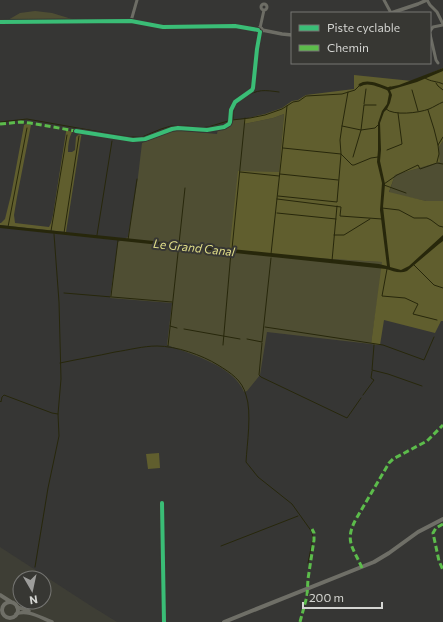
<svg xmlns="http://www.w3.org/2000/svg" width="443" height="622" font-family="Commissioner,sans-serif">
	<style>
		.built { fill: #3e3e35; fill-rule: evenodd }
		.green { fill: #4f4e33 }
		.forest { fill: #605e2e }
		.water { fill: #27270b }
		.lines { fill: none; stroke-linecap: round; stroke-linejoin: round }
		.stream { stroke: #27270b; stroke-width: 1 }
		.canal { stroke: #27270b; stroke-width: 3 }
		.minor { stroke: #6d6d65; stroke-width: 3 }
		.tertiary { stroke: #6d6d65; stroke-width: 3.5 }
		.secondary { stroke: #6f6f67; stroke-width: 4 }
		.quiet { stroke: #5cbc4b; stroke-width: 3; stroke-dasharray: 6 3; stroke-linecap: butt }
		.cycleway-casing { stroke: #373733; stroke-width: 6 }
		.cycleway { stroke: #3abd76; stroke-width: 4 }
		.labels { text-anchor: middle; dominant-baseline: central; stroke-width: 4; stroke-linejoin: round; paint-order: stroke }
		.water-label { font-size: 12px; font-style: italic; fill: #e1de89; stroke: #373733 }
	</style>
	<rect width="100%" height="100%" fill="#363634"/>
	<path class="built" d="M 0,547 L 91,606 L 117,622 L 0,622 ZM 20,578 L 44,578 L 44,602 L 20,602 Z"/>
	<path class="green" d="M 35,11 L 52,13 L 75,20 L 8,20 L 20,13 Z
		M 284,114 L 279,173 L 229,253 L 383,262 L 371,344 L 267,332 L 260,375 L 247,391 L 244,392 C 234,366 191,354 167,345 L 172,303 L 110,298 L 118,242 L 128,237 L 138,177 L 142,143 L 173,130 L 217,134 L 218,129 L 229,127 L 233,120 L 244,119 L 244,124 L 273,118 Z
		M 443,141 L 443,201 L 426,201 L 389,193 L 395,175 L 440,162 L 439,147 Z"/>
	<path class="forest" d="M 443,68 L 443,141 L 439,147 L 440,162 L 395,175 L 389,192 L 426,201 L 443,201 L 443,321 L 441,321 L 435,333 L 384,320 L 380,345 L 371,344 L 382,262 L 229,253 L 238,171 L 279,172 L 284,114 L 273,118 L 244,124 L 244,119 L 265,114 L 282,108 L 292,101 L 298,100 L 306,95 L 354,89 L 354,75 L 412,81 Z
		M 26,124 L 31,125 L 17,197 L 14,215 L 15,223 L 49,227 L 51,223 L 53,215 L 66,132 L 66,130 L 72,132 C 69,138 68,144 68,152 L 72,152 L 75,150 L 76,137 L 79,134 L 82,133 L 81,137 L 66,232 L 0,225 L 0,223 L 1,223 L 5,219 L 11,195 L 24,125 Z
		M 159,453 L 160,468 L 148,469 L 146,454 Z"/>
	<path class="water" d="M 443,68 L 443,71 L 417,82 L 390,90 L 392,95 L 390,103 L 387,109 L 384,112 L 380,123 L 381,150 L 380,161 L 385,184 L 383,207 L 390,267 L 401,270 L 409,266 L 443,235 L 443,241 L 439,244 L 407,271 C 400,274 393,271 386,269 L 0,228 L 0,225 L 27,228 L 379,264 L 387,266 L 380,210 L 382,183 L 377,162 L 378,150 L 378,123 L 382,111 L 387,104 L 389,94 L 387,89 L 389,87 L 399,85 Z"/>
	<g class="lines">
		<path class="stream" d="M 425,78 C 431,82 437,81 443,84
			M 436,83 L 438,86 L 443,90
			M 412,90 L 418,111
			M 364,104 L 366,89
			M 386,109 C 393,116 419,113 429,109 C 434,107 438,104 443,102
			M 428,110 L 434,129 L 438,145
			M 233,119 C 234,116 233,112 234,109 C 235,103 240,100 245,97 C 258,89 264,90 279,92
			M 232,120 L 250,118 L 265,115 L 282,109 L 293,102 L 299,101 L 306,96 L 342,94 L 355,90 L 360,85
			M 0,122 L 27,119 L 129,137 L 142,137 L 161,129 L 171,126 L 188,126 L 199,128 L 208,127 L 228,121
			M 342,126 L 361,130 L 375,128 L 378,125
			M 283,148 L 341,154 L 352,165 L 354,165 L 371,158 L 378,157
			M 387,150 L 402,144 L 398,113
			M 353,157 L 361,130 L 364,105 L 376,105
			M 437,162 L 439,154 L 438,145 L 443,137
			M 240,172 L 279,176
			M 280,174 L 338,180
			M 384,184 L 397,175 L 418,165 L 420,169 L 437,163 L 443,164
			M 384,185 L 406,193
			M 278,196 L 337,202 L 341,154 L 340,140 L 342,126 L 348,92
			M 277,199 L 341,207 L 340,216 L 382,219
			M 382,208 L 399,210 L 414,218 L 427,218 L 431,220 L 439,226 L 443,227
			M 277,213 L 336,219
			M 8,227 L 27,128
			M 51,231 L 67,135
			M 64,233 L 79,136
			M 97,235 L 112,141
			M 334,235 L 344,235 L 370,219
			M 128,240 L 137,179
			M 232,249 L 245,118
			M 271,254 L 287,106
			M 332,261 L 337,206
			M 414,265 L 434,285 L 443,288
			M 387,269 L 382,296 L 405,298 L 418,304 L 413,314 L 437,320
			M 64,293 L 172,302
			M 111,296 L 118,240
			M 170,326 L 177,328
			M 265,327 L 383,345 L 424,360 L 434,337
			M 184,329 L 240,339
			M 247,339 L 262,342 L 271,258
			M 262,343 L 259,375 L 261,377 L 347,418 L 361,398
			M 223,345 L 231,252
			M 374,345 L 372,370 L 388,374 L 422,386
			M 168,346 L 185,188
			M 60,363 C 79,359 97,356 115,352 C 129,350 143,346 157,346 C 176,346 202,355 218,365 C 231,373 242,380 246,395 C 252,412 247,444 246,462 L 258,477 L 292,504 L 312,532 L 313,538 L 308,563
			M 363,395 L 374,380 L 371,378 L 372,371
			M 0,401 L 1,402 L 2,397 L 4,395 L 52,413 L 58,414
			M 221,546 L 298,516
			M 35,567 L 48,488 L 59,436 L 58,414 L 61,379 L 59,302 L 54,234"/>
		<path class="canal" d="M 360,85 C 368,80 380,86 388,89 L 390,88"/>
		<path class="minor" d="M 384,0 L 391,13
			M 427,0 L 430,5 L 437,12 L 443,24
			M261 7a3 3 0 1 1 6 0a3 3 0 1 1-6 0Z
			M 131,21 L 137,0
			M 260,28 L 264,10
			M 430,31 L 433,27 L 443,25
			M 430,34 L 436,60 L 438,63
			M 76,131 L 133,140 L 145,139 L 172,129 L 178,128 L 207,130 L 224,127 L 229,124 L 230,122 L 231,110 L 235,102 L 252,90 L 253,88 L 257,49 L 260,32
			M 162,503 L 164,622"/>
		<path class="tertiary" d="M 391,13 L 418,4 L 427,0
			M 0,22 L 131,21 L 163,27 L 235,26 L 258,30
			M258 30a2 2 0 1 1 4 0a2 2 0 1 1-4 0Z
			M 262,30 L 282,34 L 292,35
			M 17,607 L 29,611
			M 16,614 C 28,609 41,618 52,622"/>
		<path class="secondary" d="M 0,595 L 11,602
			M2 610a8 8 0 1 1 16 0a8 8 0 1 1-16 0Z
			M 224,622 L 374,562 L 389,553 L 418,532 L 443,519"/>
		<path class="quiet" d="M 0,124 L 21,122 L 30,123 L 76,131
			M 443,524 L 436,528 L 433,533 L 439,561 L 443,570
			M 362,568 C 353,547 344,541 356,519 L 389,463 L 393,459 L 427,441 L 443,425
			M 300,622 L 307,596 L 308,579 L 314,540 L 314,533 L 312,529"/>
		<defs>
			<path id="cycleway" d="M 0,22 L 131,21 L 163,27 L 235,26 L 258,30
				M 76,131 L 133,140 L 145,139 L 172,129 L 178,128 L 207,130 L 224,127 L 229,124 L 230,122 L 231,110 L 235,102 L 252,90 L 253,88 L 257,49 L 260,32
				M 162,503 L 164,622"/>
		</defs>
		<use href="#cycleway" class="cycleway-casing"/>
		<use href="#cycleway" class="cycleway"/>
	</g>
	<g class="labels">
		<g class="water-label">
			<text transform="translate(194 247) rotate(6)">Le Grand Canal</text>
		</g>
	</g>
	<rect x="291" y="12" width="140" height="52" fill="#373733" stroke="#767673"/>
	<rect x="299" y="25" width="20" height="6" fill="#3abd76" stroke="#767673"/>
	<text x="327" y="32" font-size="12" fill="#d4d5d2">Piste cyclable</text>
	<rect x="299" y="45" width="20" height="6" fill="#5cbc4b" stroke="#767673"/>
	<text x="327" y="52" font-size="12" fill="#d4d5d2">Chemin</text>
	<g transform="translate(32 590) rotate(171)"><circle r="19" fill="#373733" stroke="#767673"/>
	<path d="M0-3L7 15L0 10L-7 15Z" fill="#9d9d9b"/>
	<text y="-6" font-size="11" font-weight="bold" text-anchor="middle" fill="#d4d5d2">N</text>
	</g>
	<path d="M303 602v6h79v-6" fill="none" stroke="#d4d5d2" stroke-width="2"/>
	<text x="309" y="602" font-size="12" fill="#d4d5d2" stroke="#373733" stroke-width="3" paint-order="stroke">200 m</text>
</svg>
